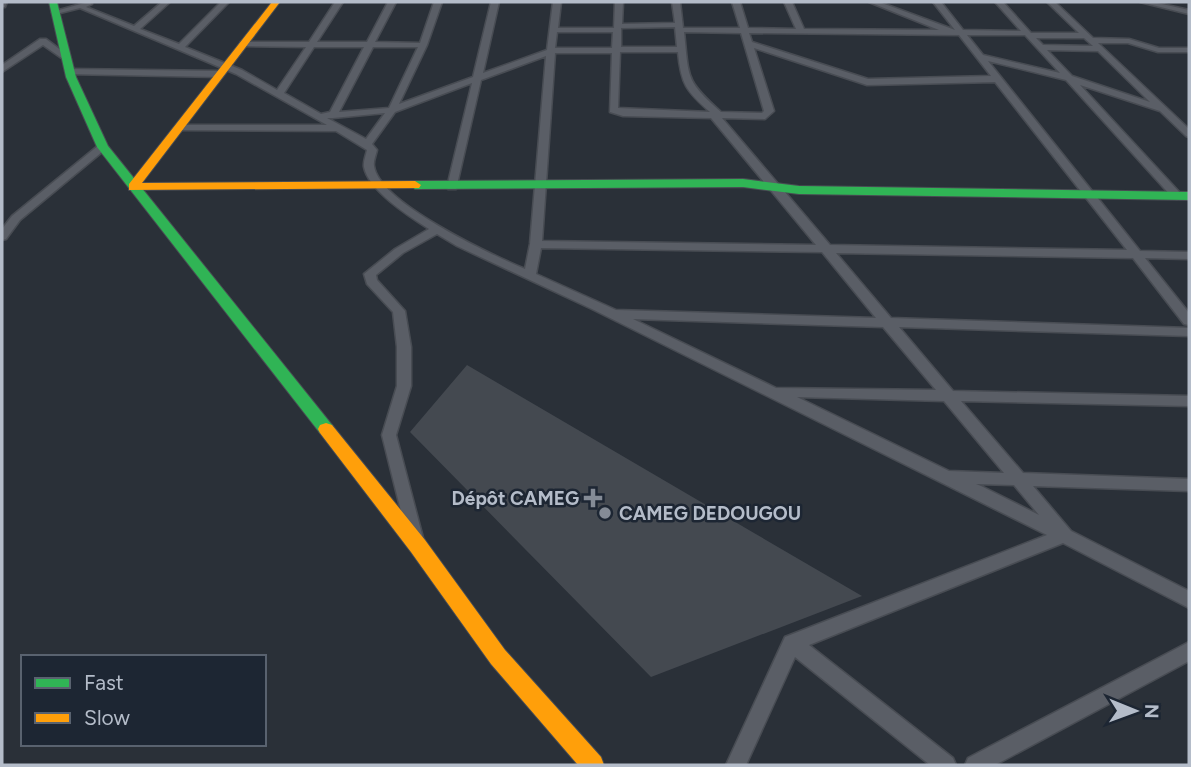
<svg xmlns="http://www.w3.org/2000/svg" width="1191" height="767" font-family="Figtree,sans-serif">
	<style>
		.building { fill: #444950 }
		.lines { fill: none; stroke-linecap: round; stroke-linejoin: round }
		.street-casing { stroke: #484c53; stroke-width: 3 }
		.fast-casing { stroke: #484c53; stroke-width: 2 }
		.slow-casing { stroke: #484c53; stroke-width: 2 }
		.street { fill: #5a5e66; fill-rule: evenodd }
		.fast { fill: #30b455; fill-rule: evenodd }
		.slow { fill: #ff9f0a; fill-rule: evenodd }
		.poi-dot { fill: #848b96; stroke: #1d2633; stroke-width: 2.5 }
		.labels { text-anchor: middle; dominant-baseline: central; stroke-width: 5; stroke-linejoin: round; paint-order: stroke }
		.poi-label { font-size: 19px; font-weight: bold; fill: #b4bcc9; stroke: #1d2633; text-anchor: end }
	</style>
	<rect width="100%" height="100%" fill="#2a3038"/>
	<path class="building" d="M 467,365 L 754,533 L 862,596 L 651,677 L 410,432 Z"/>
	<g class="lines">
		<defs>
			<path id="street" d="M 2,2 L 7,2 L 5,7 L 2,7 Z
				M 88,2 L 92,4 L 86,7 L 134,26 L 162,2 L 170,2 L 140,29 L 179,44 L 221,2 L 229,2 L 185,47 L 242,70 L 277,90 L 306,47 L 244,46 L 240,44 L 241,42 L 309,42 L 335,2 L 343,2 L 317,42 L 367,42 L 388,2 L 396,2 L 375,42 L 420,43 L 434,2 L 442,2 L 427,45 L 399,104 L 473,77 L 491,2 L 499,2 L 483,73 L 547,50 L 553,2 L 561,2 L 558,28 L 614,28 L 615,2 L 623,2 L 622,24 L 675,23 L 672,2 L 680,2 L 683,28 L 740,28 L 732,2 L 740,2 L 748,28 L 796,29 L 784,2 L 792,2 L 804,29 L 939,30 L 869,2 L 879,2 L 955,30 L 933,2 L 941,2 L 963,30 L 1021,31 L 995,2 L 1003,2 L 1031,33 L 1079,33 L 1047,2 L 1055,2 L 1093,38 L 1129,39 L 1159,48 L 1189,48 L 1189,52 L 1158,52 L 1128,43 L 1098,43 L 1189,129 L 1189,137 L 1186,136 L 1160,111 L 1080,85 L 1181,194 L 1182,196 L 1177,199 L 1173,198 L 1066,80 L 988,61 L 1140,251 L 1189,252 L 1189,259 L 1145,258 L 1189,313 L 1189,325 L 1184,324 L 1133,258 L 836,253 L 891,318 L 1189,328 L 1189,336 L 899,327 L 953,391 L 1189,396 L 1189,406 L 961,401 L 1023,473 L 1189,479 L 1189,491 L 1033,486 L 1071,531 L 1189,591 L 1189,608 L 1063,543 L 809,645 L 953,758 L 956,765 L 930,765 L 795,657 L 746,765 L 726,765 L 785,637 L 1047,535 L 592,309 L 457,246 L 437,234 L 403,253 L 376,275 L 377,280 L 405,311 L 411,347 L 411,386 L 396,435 L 423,538 L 421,543 L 415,545 L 409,543 L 382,435 L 397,386 L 397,347 L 393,312 L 367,284 L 364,274 L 395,249 L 429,229 C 410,217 368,190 364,167 C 363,162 366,155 367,150 L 336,131 L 176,130 L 174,128 L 179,125 L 327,125 L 236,74 L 80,8 L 56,14 L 52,12 ZM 675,27 L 677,47 L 621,47 L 621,28 ZM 557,32 L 613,32 L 612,48 L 555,48 ZM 684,32 L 741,33 L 764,111 L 762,113 L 721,112 C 685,80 689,78 684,32 ZM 749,33 L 959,35 L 991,76 L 868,79 L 752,42 ZM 967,35 L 1025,35 L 1060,73 L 983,55 ZM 1036,38 L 1084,38 L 1093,46 L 1043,45 ZM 314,47 L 364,47 L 330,112 L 321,114 L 284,93 ZM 373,47 L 418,47 L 389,108 L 339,112 ZM 754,48 L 867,85 L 995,82 L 1127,250 L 830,245 L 722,118 L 765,119 L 774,111 ZM 1047,50 L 1098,51 L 1150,102 L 1072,76 ZM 620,52 L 678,52 C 681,84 686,91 710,112 L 618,108 ZM 555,53 L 612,53 L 610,112 L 623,116 L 711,118 L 816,245 L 542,241 ZM 546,56 L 530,244 L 525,269 C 492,255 379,203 374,166 C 373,161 376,155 377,150 L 372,144 L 395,112 L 472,83 L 447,187 L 448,189 L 456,189 L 481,80 ZM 385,113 L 366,139 L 327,118 L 333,118 ZM 541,248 L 822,252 L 876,318 L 616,310 L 536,274 ZM 633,319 L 883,327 L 936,390 L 776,388 ZM 797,397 L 944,401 L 1004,473 L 949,471 ZM 976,484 L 1014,485 L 1039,515 L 981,486 Z
				M 1140,2 L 1153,2 L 1189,10 L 1189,14 Z
				M 40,39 L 46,39 L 70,57 L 63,59 L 43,45 L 2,72 L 2,65 Z
				M 70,69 L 220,71 L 224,74 L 220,77 L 67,74 L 66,72 Z
				M 99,145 L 108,147 L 20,220 L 6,239 L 2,240 L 2,229 L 12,216 Z
				M 1189,642 L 1189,661 L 995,765 L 965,765 L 968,758 Z"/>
			<path id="fast" d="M 49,2 L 57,2 L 76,77 L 108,146 L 332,425 L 334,429 L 332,433 L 320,433 L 97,147 L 66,77 Z
				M 743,179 L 799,186 L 1189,192 L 1189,200 L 799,194 L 743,187 L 415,189 L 409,185 L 415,181 Z"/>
			<path id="slow" d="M 272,2 L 280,2 L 142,183 L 415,181 L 421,185 L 419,188 L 129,190 L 129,184 Z
				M 326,423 L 332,425 L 425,540 L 505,650 L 601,757 L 604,765 L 578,765 L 491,664 L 411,552 L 320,433 L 318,429 L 320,425 Z"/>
		</defs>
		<use href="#street" class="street-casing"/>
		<use href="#fast" class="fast-casing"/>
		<use href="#slow" class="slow-casing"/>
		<use href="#street" class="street"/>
		<use href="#fast" class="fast"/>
		<use href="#slow" class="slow"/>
	</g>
	<g class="poi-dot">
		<path d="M589.5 487.5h7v7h7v7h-7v7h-7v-7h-7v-7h7z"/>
		<circle cx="605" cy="513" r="7"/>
	</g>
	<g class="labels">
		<g class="poi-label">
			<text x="579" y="498">Dépôt CAMEG</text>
			<text x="619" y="513" text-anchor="start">CAMEG DEDOUGOU</text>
		</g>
	</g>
	<rect width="1191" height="767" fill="none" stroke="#b4bcc9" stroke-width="7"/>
	<rect x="21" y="655" width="245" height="91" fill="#1d2633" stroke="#59626f" stroke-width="2"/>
	<rect x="35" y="678" width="35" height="10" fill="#30b455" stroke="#59626f" stroke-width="2"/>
	<text x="84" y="690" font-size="21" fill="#b4bcc9">Fast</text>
	<rect x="35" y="713" width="35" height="10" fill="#ff9f0a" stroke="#59626f" stroke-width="2"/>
	<text x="84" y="725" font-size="21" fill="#b4bcc9">Slow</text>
	<g transform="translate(1135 711) rotate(91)" stroke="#1d2633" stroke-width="5" paint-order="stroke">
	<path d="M0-5L12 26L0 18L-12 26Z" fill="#b4bcc9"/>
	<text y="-10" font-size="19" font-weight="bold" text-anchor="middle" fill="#b4bcc9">N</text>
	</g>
</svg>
